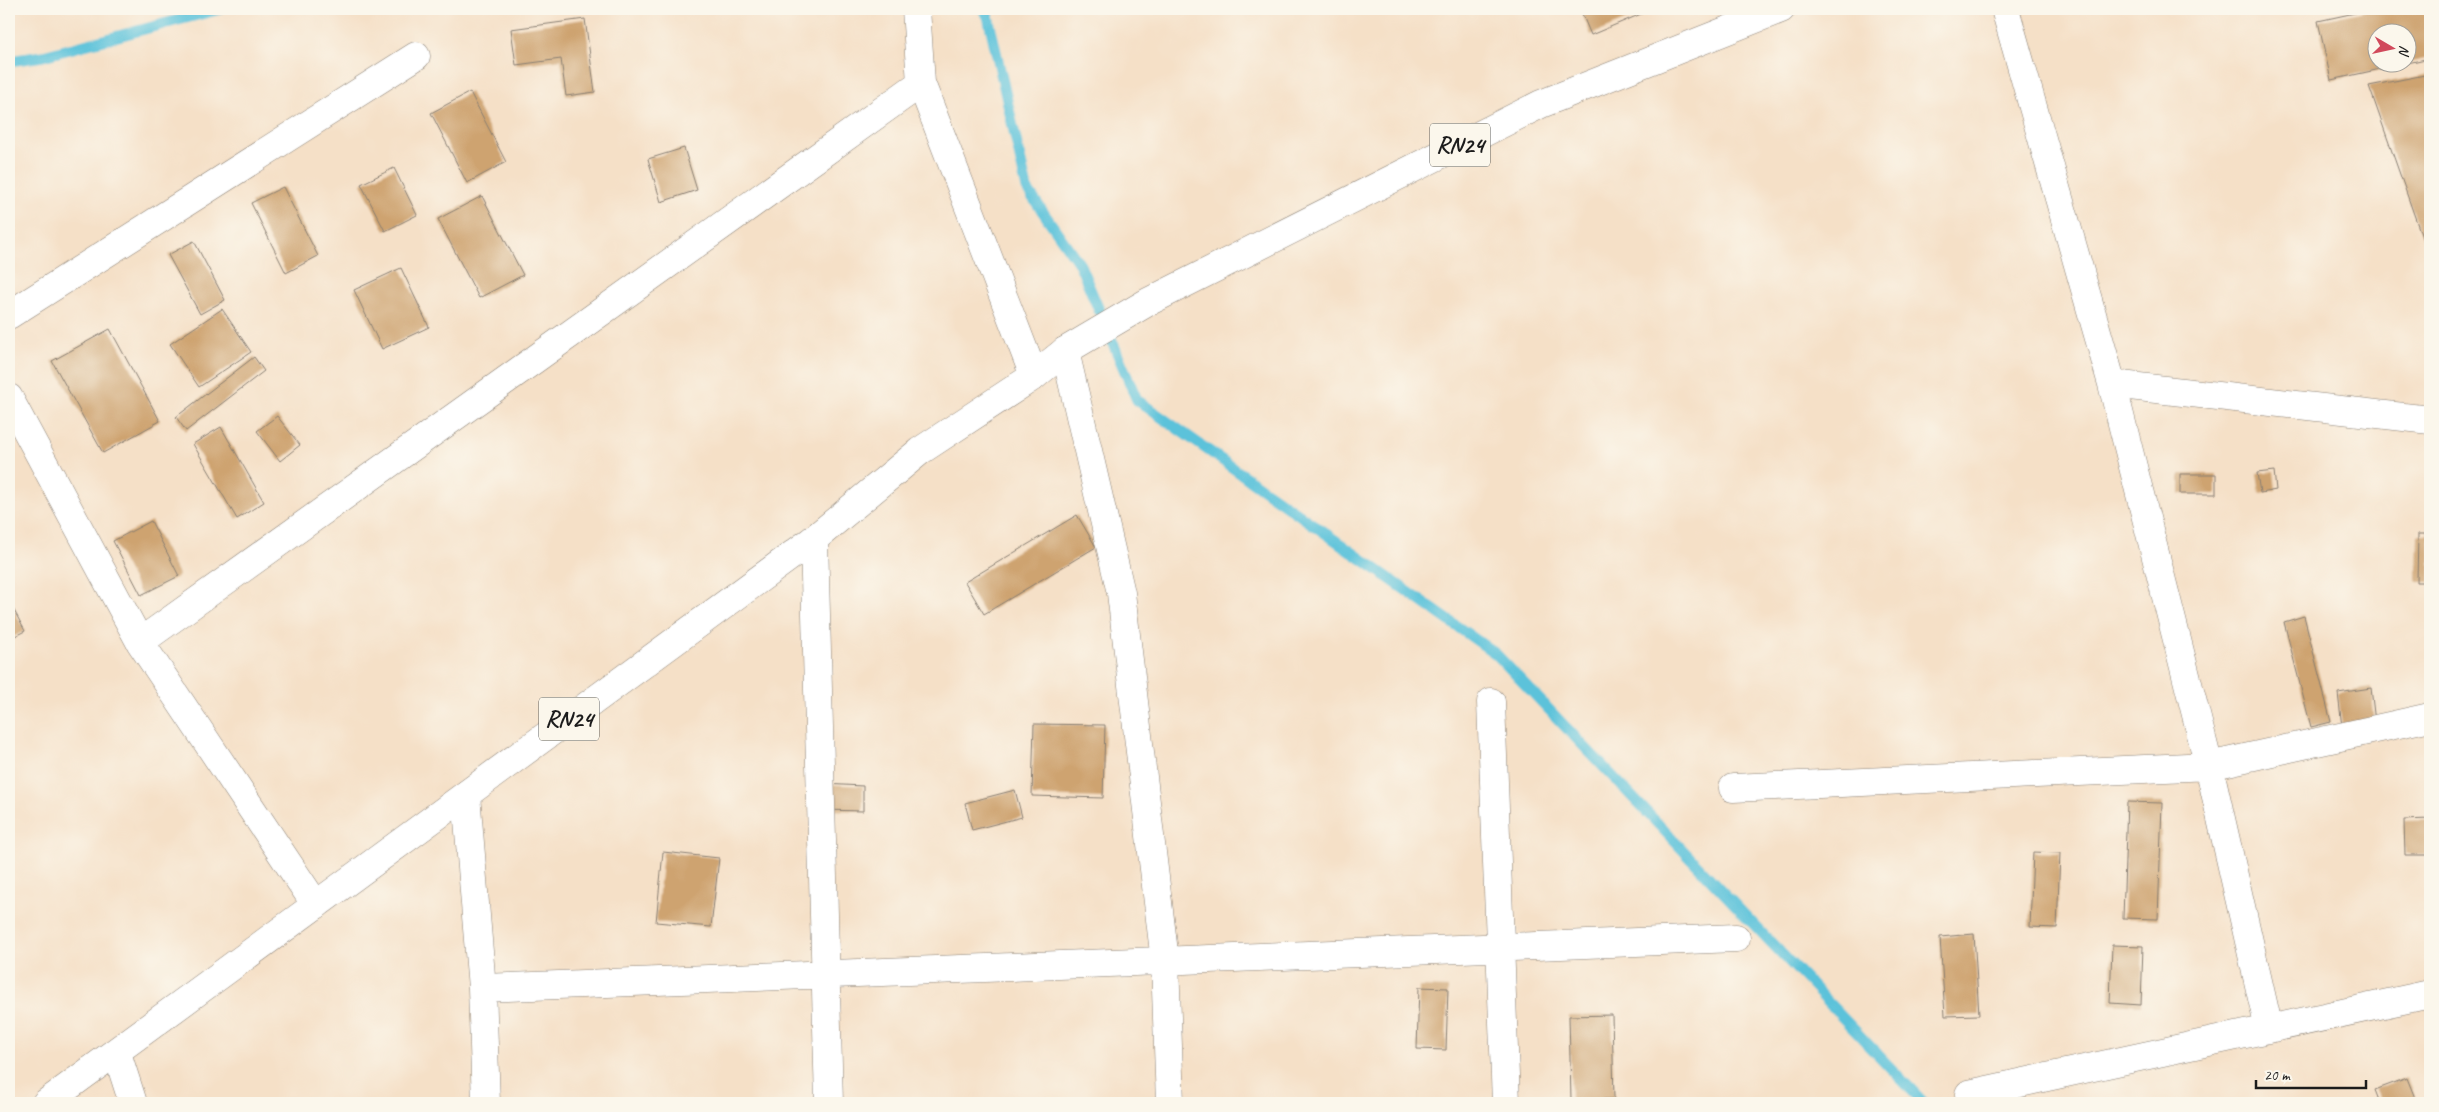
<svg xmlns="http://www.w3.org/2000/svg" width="2439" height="1112" font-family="Caveat,sans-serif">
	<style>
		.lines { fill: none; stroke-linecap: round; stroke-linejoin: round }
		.stream { stroke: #5cc2da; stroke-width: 11 }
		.building { fill: #cea36f; fill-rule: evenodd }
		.minor-casing { stroke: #887e72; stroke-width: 29 }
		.primary-casing { stroke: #887e72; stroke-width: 29 }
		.minor { stroke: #fff; stroke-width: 28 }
		.primary { stroke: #fff; stroke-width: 28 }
		.labels { text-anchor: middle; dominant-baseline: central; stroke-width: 5; stroke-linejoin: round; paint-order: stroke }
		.shield { fill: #fbf7ec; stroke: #5f5e5a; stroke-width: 1 }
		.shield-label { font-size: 24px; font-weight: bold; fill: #1c1c1c }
	</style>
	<rect width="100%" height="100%" fill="#fbf7ec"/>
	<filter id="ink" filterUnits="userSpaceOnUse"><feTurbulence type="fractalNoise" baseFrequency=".02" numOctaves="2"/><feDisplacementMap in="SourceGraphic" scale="10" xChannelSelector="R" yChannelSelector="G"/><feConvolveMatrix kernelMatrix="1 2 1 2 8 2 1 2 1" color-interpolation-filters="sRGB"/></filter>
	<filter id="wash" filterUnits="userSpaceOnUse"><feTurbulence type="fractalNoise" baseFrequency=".0096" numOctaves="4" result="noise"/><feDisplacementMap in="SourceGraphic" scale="20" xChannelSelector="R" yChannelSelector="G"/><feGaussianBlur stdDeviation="1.12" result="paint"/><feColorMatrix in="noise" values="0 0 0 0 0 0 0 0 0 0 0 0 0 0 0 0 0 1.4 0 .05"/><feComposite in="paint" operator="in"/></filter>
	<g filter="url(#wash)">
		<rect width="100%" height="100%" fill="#f5e0c7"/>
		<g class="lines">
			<path class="stream" d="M 983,9 L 988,16 L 1027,189 L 1080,265 L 1137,400 L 1496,654 L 1924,1103
				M 9,61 L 43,56 L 220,9"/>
		</g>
		<g id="blocks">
			<path class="building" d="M 1580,9 L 1653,9 L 1591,35 Z
				M 2373,9 L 2430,9 L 2430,58 L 2331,80 L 2318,21 ZM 2376,32 L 2406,32 L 2406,62 L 2376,62 Z
				M 585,19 L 595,92 L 566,96 L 561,59 L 516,65 L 511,29 Z
				M 2430,74 L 2430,260 L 2369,86 Z
				M 470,92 L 506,162 L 467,183 L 431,113 Z
				M 684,148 L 697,190 L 661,202 L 648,159 Z
				M 394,168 L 417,215 L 385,231 L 361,184 Z
				M 283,187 L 318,256 L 286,273 L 251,203 Z
				M 482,196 L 523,275 L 479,298 L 438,219 Z
				M 194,241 L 225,300 L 200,314 L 168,255 Z
				M 401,268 L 429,327 L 382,349 L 354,290 Z
				M 222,309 L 251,352 L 199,387 L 170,344 Z
				M 110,329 L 160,421 L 103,453 L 52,361 Z
				M 254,357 L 264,371 L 186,431 L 176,417 Z
				M 277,416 L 300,445 L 280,461 L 257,431 Z
				M 221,427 L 264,502 L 237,519 L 193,444 Z
				M 2274,471 L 2276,490 L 2260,493 L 2257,473 Z
				M 2180,474 L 2216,474 L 2216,494 L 2180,494 Z
				M 1077,515 L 1096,547 L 984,614 L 965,582 Z
				M 151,521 L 179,576 L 141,595 L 113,541 Z
				M 2418,534 L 2430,534 L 2430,582 L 2417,582 Z
				M 9,601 L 25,631 L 9,639 Z
				M 2304,616 L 2331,722 L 2311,727 L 2284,622 Z
				M 2371,688 L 2375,722 L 2342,727 L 2338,693 Z
				M 1034,724 L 1105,725 L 1103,798 L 1032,796 Z
				M 823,784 L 863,786 L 863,811 L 823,810 Z
				M 1015,790 L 1022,817 L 972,830 L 965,803 Z
				M 2127,802 L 2162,803 L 2158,919 L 2123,918 Z
				M 2430,819 L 2430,855 L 2405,855 L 2404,820 Z
				M 663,852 L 719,858 L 711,927 L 656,922 Z
				M 2033,852 L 2060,853 L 2057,928 L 2030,927 Z
				M 1974,934 L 1979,1015 L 1945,1016 L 1940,937 Z
				M 2112,945 L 2143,946 L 2141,1005 L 2110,1003 Z
				M 1419,987 L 1448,988 L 1446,1050 L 1417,1049 Z
				M 1612,1015 L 1614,1099 L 1571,1100 L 1569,1016 Z
				M 2407,1078 L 2417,1103 L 2380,1103 L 2375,1090 Z"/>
		</g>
	</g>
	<g filter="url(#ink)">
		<use href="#blocks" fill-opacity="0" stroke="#887e72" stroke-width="1"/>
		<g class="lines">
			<defs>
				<path id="minor" d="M 916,9 L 921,83 L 1034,376
					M 2005,9 L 2112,384 L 2209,766 L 2269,1029
					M 9,315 L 416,56
					M 1065,351 L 1121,593 L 1165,961 L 1170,1103
					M 2112,384 L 2430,420
					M 9,398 L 140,642 L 316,905
					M 814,539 L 829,1103
					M 140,642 L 921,83
					M 1491,702 L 1506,1103
					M 1733,788 L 2209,766 L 2430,717
					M 466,795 L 482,988 L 486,1103
					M 482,988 L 1736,938
					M 117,1053 L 133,1103
					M 1969,1094 L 2430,994"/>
				<path id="primary" d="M 46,1103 L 814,539 L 920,451 L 1034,376 L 1065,351 L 1148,302 L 1541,104 L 1781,9"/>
			</defs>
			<use href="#minor" class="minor-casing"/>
			<use href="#primary" class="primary-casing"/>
			<use href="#minor" class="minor"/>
			<use href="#primary" class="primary"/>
		</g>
	</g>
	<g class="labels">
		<g class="shield">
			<rect x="1430" y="123.5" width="60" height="43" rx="4"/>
			<rect x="539" y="697.5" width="60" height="43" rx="4"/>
		</g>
		<g class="shield-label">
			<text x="1460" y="145">RN24</text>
			<text x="569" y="719">RN24</text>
		</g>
	</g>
	<rect width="2439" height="1112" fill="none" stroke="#fbf7ec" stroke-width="30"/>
	<g transform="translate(2392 48) rotate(99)"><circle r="24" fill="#fbf7ec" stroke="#a29f99"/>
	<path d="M0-4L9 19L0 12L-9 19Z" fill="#d1495b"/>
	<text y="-8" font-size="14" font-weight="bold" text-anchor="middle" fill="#1c1c1c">N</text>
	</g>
	<path d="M2256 1080v8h110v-8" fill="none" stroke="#1c1c1c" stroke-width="2.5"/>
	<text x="2264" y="1080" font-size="15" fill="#1c1c1c" stroke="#fbf7ec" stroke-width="4" paint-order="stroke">20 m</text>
</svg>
